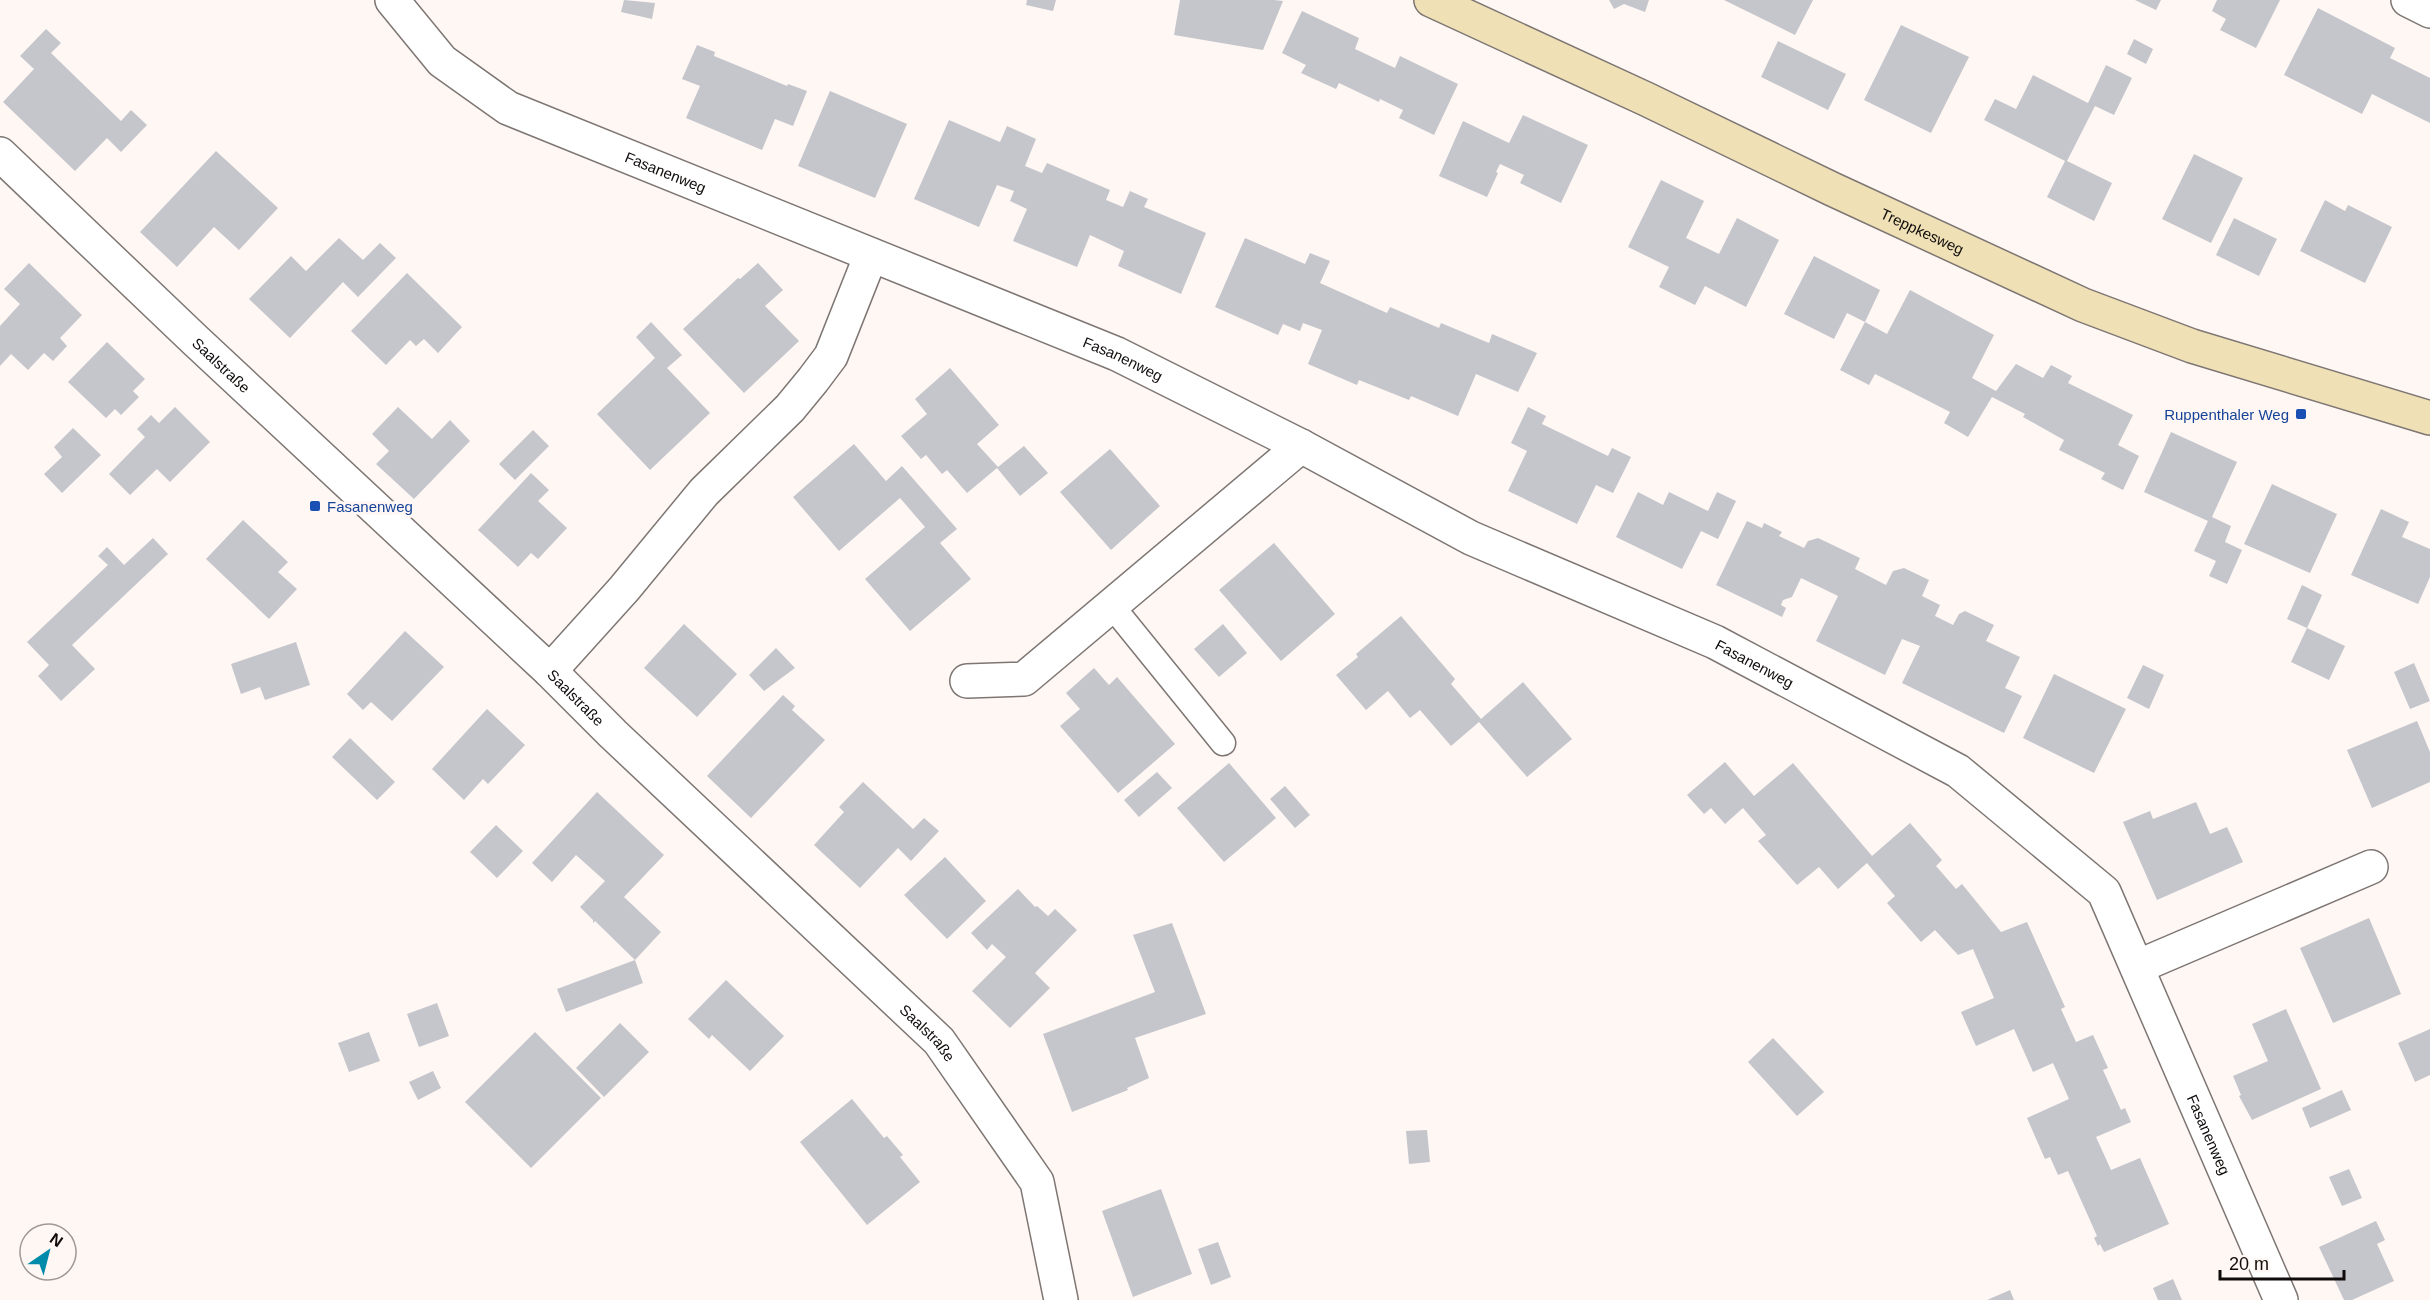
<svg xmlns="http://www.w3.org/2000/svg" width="2430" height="1300" font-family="Helvetica,sans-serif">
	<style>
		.building { fill: #c5c5cc }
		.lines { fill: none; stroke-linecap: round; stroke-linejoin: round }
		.lane-casing { stroke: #7d7673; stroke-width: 27 }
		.street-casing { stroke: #7d7673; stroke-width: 36 }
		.secondary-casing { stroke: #7d7673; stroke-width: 36 }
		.lane { stroke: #fff; stroke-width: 24 }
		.street { stroke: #fff; stroke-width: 33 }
		.secondary { stroke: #efe0b6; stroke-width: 33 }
		.transit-dot { fill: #1a4fb4; stroke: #fff7f3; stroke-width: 2 }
		.labels { text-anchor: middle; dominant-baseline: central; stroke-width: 6; stroke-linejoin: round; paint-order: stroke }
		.street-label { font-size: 15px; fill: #0e0b0a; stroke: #fff7f3 }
		.transit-label { font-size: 15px; fill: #164399; stroke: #fff7f3; text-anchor: end }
	</style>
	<rect width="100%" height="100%" fill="#fff7f3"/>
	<path class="building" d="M 624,0 L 655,3 L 652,19 L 621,12 Z
		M 1027,0 L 1056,0 L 1053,11 L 1026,5 Z
		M 1180,0 L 1274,0 L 1283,1 L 1263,50 L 1174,35 Z
		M 1609,0 L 1649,0 L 1645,12 L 1624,4 L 1614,9 Z
		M 1724,0 L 1813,0 L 1795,35 Z
		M 2135,0 L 2161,0 L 2156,10 Z
		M 2217,0 L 2280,0 L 2256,48 L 2220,30 L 2226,19 L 2212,11 Z
		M 2318,8 L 2395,48 L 2390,58 L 2430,78 L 2430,123 L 2372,94 L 2362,114 L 2284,75 Z
		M 1302,11 L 1359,38 L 1355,49 L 1374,58 L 1395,68 L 1400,56 L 1458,84 L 1434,135 L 1399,118 L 1403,110 L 1380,99 L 1379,102 L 1339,83 L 1336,89 L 1301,73 L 1306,65 L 1282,53 Z
		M 1901,25 L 1969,57 L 1931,133 L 1864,100 Z
		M 46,29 L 61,43 L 51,53 L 121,121 L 131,110 L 147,125 L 121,152 L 107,138 L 75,171 L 3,102 L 34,69 L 20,56 Z
		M 2134,39 L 2153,49 L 2146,64 L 2127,54 Z
		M 1778,41 L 1846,74 L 1828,110 L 1761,77 Z
		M 697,45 L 715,52 L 714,56 L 787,86 L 788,84 L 807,91 L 793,126 L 775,119 L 762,150 L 686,118 L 700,86 L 682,79 Z
		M 2106,65 L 2132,78 L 2114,115 L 2095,106 L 2067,161 L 2112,183 L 2094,221 L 2047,197 L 2065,161 L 1984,120 L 1995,99 L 2016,109 L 2033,75 L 2088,103 Z
		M 830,91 L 907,124 L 875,198 L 798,166 Z
		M 1523,115 L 1588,145 L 1561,203 L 1520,183 L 1524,175 L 1500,164 L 1496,172 L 1498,173 L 1487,197 L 1439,176 L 1463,121 L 1509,143 Z
		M 949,120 L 1000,142 L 1007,126 L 1036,139 L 1025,166 L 1042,173 L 1047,163 L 1110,190 L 1106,200 L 1123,207 L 1130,191 L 1148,199 L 1144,207 L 1206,233 L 1181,294 L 1118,266 L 1124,251 L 1090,235 L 1077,267 L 1013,241 L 1027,209 L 1010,201 L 1014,191 L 997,185 L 979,227 L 914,199 Z
		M 216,151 L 278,208 L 239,250 L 214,227 L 177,267 L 140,232 Z
		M 2194,154 L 2243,178 L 2211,243 L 2162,219 Z
		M 1661,180 L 1704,201 L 1686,238 L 1719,254 L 1737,218 L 1779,240 L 1746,307 L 1705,286 L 1695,305 L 1659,287 L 1669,267 L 1628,247 Z
		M 2325,200 L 2345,211 L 2348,205 L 2392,227 L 2365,283 L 2300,251 Z
		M 2234,218 L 2277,239 L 2259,276 L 2216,255 Z
		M 339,238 L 363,260 L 380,243 L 396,258 L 358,297 L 343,282 L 290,338 L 249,299 L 291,256 L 306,271 Z
		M 1245,238 L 1305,264 L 1310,253 L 1330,261 L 1320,283 L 1387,313 L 1390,307 L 1439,328 L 1441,323 L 1489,343 L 1492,334 L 1537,353 L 1518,392 L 1476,374 L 1458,416 L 1411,396 L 1409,400 L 1359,380 L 1357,385 L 1308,364 L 1322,330 L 1303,323 L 1300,331 L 1283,324 L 1278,335 L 1215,307 Z
		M 1814,256 L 1880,290 L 1865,322 L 1847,313 L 1834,339 L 1784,314 Z
		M 29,263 L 82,315 L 60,338 L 67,346 L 53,361 L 44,353 L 28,370 L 11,354 L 0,366 L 0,326 L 20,304 L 4,289 Z
		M 758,263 L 783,290 L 765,306 L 799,341 L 744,393 L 683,329 L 738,278 L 740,279 Z
		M 407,273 L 462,327 L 438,353 L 424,339 L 416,346 L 410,340 L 386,365 L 351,331 Z
		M 1910,290 L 1994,335 L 1972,378 L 1996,391 L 2016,364 L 2043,378 L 2051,365 L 2072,376 L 2068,383 L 2133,415 L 2118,445 L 2139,456 L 2123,490 L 2101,479 L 2105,473 L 2059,450 L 2064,440 L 2023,417 L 2025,414 L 1992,397 L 1968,437 L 1944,423 L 1950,412 L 1911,392 L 1875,374 L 1869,385 L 1840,370 L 1865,322 L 1887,334 Z
		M 651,322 L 682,355 L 667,368 L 710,413 L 650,470 L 597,414 L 655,358 L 636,337 Z
		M 107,342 L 145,379 L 133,391 L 139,397 L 121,415 L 115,409 L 106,418 L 68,382 Z
		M 950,368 L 999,425 L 977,444 L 998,467 L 1024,446 L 1048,473 L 1020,496 L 997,468 L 967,493 L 947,470 L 942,474 L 926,455 L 921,459 L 901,436 L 927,414 L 915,399 Z
		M 175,407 L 210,442 L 170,482 L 157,469 L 130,495 L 109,474 L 145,437 L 137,429 L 151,415 L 159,423 Z
		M 398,407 L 432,439 L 450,420 L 470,441 L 414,499 L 376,464 L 389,451 L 372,434 Z
		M 1528,407 L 1546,416 L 1542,424 L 1608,456 L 1612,448 L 1631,457 L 1613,493 L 1596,485 L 1577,524 L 1508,491 L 1527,451 L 1511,443 Z
		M 73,428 L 101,455 L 62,493 L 44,474 L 62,457 L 54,447 Z
		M 533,430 L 549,446 L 515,480 L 499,464 Z
		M 2171,432 L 2237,462 L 2212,517 L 2231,526 L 2225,542 L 2242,550 L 2227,584 L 2209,576 L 2216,561 L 2194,551 L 2208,521 L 2144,492 Z
		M 854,444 L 886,481 L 902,466 L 957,529 L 940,543 L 971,579 L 910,631 L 865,579 L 925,527 L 900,498 L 839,551 L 793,497 Z
		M 1110,449 L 1160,506 L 1111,550 L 1060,492 Z
		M 531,473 L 549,490 L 538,501 L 567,528 L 538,559 L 531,553 L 518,567 L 478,530 Z
		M 2272,484 L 2337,514 L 2310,573 L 2244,544 Z
		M 1638,492 L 1663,505 L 1669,492 L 1708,511 L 1717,492 L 1736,501 L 1718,539 L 1701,531 L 1682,569 L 1616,537 Z
		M 2381,509 L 2409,522 L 2402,537 L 2430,549 L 2430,577 L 2418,604 L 2351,575 Z
		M 243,520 L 288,562 L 278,572 L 297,589 L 269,619 L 206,559 Z
		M 1747,521 L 1762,528 L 1764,523 L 1782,532 L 1779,536 L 1804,548 L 1808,541 L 1818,538 L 1860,558 L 1855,569 L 1886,585 L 1893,571 L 1904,568 L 1929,580 L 1922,596 L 1940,605 L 1935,616 L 1953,625 L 1959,614 L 1965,611 L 1994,625 L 1986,641 L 2020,657 L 2005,688 L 2022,696 L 2004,733 L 1902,683 L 1920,646 L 1902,639 L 1885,675 L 1816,641 L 1838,596 L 1801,578 L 1792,597 L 1783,600 L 1781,605 L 1786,608 L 1782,617 L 1716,585 Z
		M 153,538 L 168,554 L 72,645 L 95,669 L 61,701 L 38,676 L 49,665 L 27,642 L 108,565 L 98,556 L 107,547 L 124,565 Z
		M 1274,543 L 1335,614 L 1281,661 L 1219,590 Z
		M 2302,585 L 2322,595 L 2307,628 L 2345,646 L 2329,680 L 2291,662 L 2307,628 L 2287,619 Z
		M 1401,616 L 1455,679 L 1451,684 L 1481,719 L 1523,682 L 1572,739 L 1527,777 L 1479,722 L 1451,746 L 1420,710 L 1410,718 L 1388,691 L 1366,710 L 1336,675 L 1358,657 L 1356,654 Z
		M 684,624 L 737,674 L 697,717 L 644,668 Z
		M 1223,624 L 1247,653 L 1219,677 L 1194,649 Z
		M 405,631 L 444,667 L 392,721 L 371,702 L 363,710 L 347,694 Z
		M 296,642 L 310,685 L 265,700 L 260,687 L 241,694 L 231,664 Z
		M 776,648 L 795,668 L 764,691 L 749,675 Z
		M 2414,663 L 2430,701 L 2410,709 L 2394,672 Z
		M 2143,665 L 2164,675 L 2149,709 L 2127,698 Z
		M 1094,668 L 1109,685 L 1117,677 L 1175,744 L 1118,793 L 1060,726 L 1080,709 L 1066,693 Z
		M 2054,674 L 2126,709 L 2094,773 L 2023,738 Z
		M 783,695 L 795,706 L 792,710 L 825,740 L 751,818 L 707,776 Z
		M 487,709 L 525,745 L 488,784 L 483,779 L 464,800 L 432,769 Z
		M 2417,721 L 2430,752 L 2430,782 L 2372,808 L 2347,750 Z
		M 350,738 L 395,782 L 377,800 L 332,757 Z
		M 1725,762 L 1754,796 L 1793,763 L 1872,856 L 1910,823 L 1942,860 L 1936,866 L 1956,889 L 1962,884 L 2001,932 L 2027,922 L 2065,1007 L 2061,1009 L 2076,1042 L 2093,1035 L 2108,1068 L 2103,1070 L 2121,1110 L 2125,1108 L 2131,1122 L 2096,1137 L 2111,1170 L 2140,1158 L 2169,1224 L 2104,1252 L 2100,1244 L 2098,1246 L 2094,1238 L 2097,1236 L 2068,1171 L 2058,1175 L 2050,1157 L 2045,1159 L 2027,1118 L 2069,1099 L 2053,1063 L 2033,1072 L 2014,1029 L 1976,1046 L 1961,1012 L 1994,998 L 1973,949 L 1958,955 L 1935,930 L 1921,942 L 1887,903 L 1895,896 L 1867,863 L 1838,889 L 1819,867 L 1797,885 L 1758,841 L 1766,835 L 1743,808 L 1725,824 L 1711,808 L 1704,814 L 1687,795 Z
		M 1229,763 L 1276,818 L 1224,862 L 1177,808 Z
		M 1157,772 L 1172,788 L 1139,817 L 1124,800 Z
		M 863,782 L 913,829 L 924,818 L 939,831 L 911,861 L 898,848 L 860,888 L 814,845 L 844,812 L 839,807 Z
		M 1285,786 L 1310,815 L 1295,828 L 1270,799 Z
		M 597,792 L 664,855 L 624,897 L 661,932 L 635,960 L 595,921 L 593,923 L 593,920 L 580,907 L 605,881 L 576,855 L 552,882 L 532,863 Z
		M 2196,802 L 2210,834 L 2227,827 L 2243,862 L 2157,900 L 2123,822 L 2150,811 L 2153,819 Z
		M 496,825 L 523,851 L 497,878 L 470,852 Z
		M 945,857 L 986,901 L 947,939 L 904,895 Z
		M 1018,889 L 1035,907 L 1037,906 L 1048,916 L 1055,909 L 1077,930 L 1035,973 L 1050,988 L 1010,1028 L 972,991 L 1006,957 L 992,944 L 987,950 L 971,933 Z
		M 2369,918 L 2401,994 L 2333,1023 L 2300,948 Z
		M 1172,923 L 1206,1014 L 1135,1038 L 1149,1078 L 1127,1088 L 1128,1090 L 1072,1112 L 1043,1034 L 1155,992 L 1133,935 Z
		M 635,960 L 643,983 L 566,1012 L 557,989 Z
		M 726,980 L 784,1036 L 750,1071 L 712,1035 L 709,1039 L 688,1019 Z
		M 437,1003 L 449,1036 L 419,1047 L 407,1014 Z
		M 2286,1009 L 2321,1089 L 2252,1120 L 2239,1096 L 2241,1095 L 2233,1076 L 2268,1061 L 2252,1024 Z
		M 620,1023 L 649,1052 L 604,1097 L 576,1068 Z
		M 2430,1029 L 2430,1075 L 2415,1082 L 2398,1043 Z
		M 369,1032 L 380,1061 L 349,1072 L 338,1043 Z
		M 535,1032 L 601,1098 L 531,1168 L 465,1102 Z
		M 1773,1038 L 1824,1092 L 1797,1116 L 1748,1062 Z
		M 433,1071 L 441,1088 L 418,1100 L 409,1082 Z
		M 2342,1090 L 2351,1110 L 2310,1128 L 2302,1108 Z
		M 852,1099 L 884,1138 L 887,1136 L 903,1155 L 900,1157 L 920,1182 L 867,1225 L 800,1142 Z
		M 1427,1130 L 1430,1162 L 1409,1164 L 1406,1131 Z
		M 2349,1169 L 2362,1198 L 2342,1206 L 2329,1177 Z
		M 1161,1189 L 1192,1274 L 1133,1297 L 1102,1211 Z
		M 2376,1221 L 2385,1240 L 2377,1244 L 2394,1281 L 2352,1300 L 2344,1300 L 2319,1247 Z
		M 1218,1242 L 1231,1277 L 1211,1285 L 1198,1249 Z
		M 2173,1279 L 2182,1300 L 2158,1300 L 2153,1288 Z
		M 2010,1290 L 2014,1300 L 1987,1300 Z"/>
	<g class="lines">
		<defs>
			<path id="lane" d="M 1112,606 L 1223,743"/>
			<g id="street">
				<path id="s1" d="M 392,0 L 442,61 L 508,108 L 1117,354 L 1301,446 L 1471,538 L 1715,642 L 1958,771 L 2104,892 L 2281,1300"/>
				<path d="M 2408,0 L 2430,11"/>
				<path id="s2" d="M 0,154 L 195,340 L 550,671 L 613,734 L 939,1041 L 1037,1182 L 1061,1300"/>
				<path d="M 550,671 L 624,589 L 704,492 L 790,408 L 813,380 L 831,356 L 871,255"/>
				<path d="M 967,681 L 1024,679 L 1301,446"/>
				<path d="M 2137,967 L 2371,867"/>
			</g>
			<g id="secondary">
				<path id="s3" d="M 1431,0 L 1646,99 L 1832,189 L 2083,305 L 2192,346 L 2430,418"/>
			</g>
		</defs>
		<use href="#lane" class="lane-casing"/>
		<use href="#street" class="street-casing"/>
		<use href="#secondary" class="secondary-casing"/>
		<use href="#lane" class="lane"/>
		<use href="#street" class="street"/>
		<use href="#secondary" class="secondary"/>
	</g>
	<g class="transit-dot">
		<rect x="2295" y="408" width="12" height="12" rx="3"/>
		<rect x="309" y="500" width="12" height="12" rx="3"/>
	</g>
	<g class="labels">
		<g class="street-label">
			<text stroke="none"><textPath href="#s1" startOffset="330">Fasanenweg</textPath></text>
			<text stroke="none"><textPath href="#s3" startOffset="543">Treppkesweg</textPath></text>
			<text stroke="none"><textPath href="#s1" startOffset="824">Fasanenweg</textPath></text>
			<text stroke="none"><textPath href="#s2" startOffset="306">Saalstraße</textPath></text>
			<text stroke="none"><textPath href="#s1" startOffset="1526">Fasanenweg</textPath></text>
			<text stroke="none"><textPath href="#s2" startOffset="792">Saalstraße</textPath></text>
			<text stroke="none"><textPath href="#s2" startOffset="1278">Saalstraße</textPath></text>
			<text stroke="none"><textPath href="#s1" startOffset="2210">Fasanenweg</textPath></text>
		</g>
		<g class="transit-label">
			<text x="2289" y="414">Ruppenthaler Weg</text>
			<text x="327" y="506" text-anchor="start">Fasanenweg</text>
		</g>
	</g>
	<g transform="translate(48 1252) rotate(35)"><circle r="28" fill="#fff7f3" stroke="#9f9996" stroke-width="1.5"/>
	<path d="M0-4.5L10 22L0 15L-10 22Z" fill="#008baa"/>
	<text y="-9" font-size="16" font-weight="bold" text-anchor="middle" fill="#0e0b0a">N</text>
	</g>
	<path d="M2220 1270v9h124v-9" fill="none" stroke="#0e0b0a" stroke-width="3"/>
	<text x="2229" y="1270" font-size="18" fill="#0e0b0a" stroke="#fff7f3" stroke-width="4.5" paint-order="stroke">20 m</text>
</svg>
